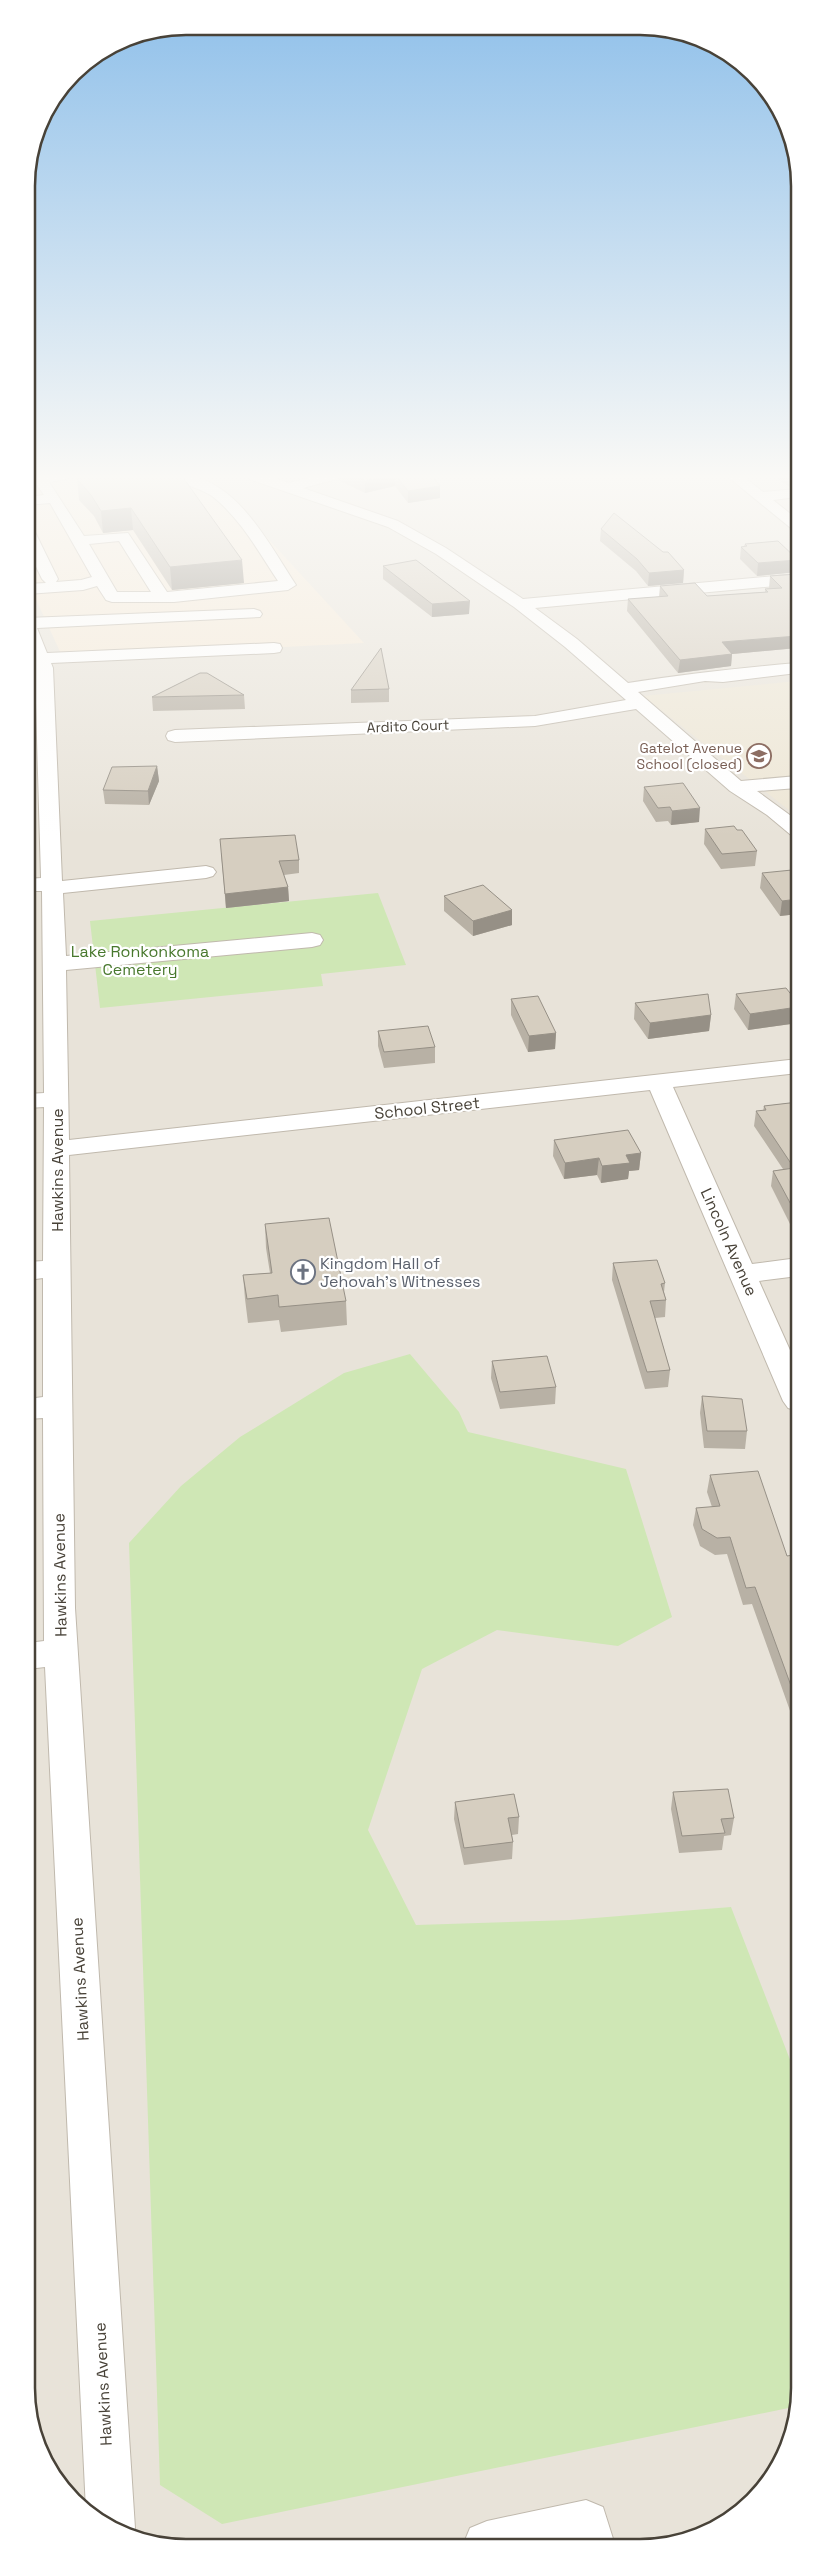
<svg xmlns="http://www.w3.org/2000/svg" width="826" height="2574" font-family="'Space Grotesk',sans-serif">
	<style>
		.residential { fill: #e8e3d9 }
		.commercial { fill: #f5e9d7 }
		.education { fill: #ede6d5 }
		.green { fill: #cfe7b5 }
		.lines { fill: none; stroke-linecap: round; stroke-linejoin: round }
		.minor-casing { stroke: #c0b9ad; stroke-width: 2 }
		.minor { fill: #fff; fill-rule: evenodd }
		.wall { fill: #b8b1a5 }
		.shaded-wall { fill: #969086 }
		.building { fill: #d6cec0; stroke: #969086 }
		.labels { text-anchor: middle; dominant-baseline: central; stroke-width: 4.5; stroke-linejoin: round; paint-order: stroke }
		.far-street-label { font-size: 14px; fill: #484238; stroke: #fff }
		.far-education-label { font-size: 14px; fill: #785e54; stroke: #fff; text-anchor: end }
		.park-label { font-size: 16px; fill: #48782d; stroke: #fff }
		.street-label { font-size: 16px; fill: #484238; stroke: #fff }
		.worship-label { font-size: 16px; fill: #5b616d; stroke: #fff; text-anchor: start }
		.rim { fill: none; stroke: #484238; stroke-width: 2.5 }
	</style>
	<rect width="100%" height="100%" fill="#f4f2ea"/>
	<path class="residential" d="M 27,476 L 797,476 L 799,2398 L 788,2449 L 760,2493 L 720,2526 L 671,2545 L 155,2545 L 115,2531 L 73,2501 L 48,2468 L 29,2419 Z"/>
	<path class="commercial" d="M 27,476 L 203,476 L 213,479 L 364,643 L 63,658 L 27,580 Z"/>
	<path class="education" d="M 797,681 L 798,817 L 643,696 Z"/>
	<path class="green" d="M 378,893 L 406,965 L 321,974 L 323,986 L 100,1008 L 90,921 Z
		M 410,1354 L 459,1412 L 468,1432 L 626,1469 L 672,1617 L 618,1646 L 497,1630 L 422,1669 L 368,1830 L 416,1925 L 570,1920 L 731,1907 L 799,2083 L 799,2398 L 798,2406 L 222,2524 L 160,2485 L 129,1543 L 181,1486 L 240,1437 L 344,1373 Z
		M 28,1729 L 34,2429 L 34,2431 L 29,2419 Z"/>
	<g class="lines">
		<defs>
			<path id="minor" d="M 35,476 L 69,476 L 67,479 L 49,482 L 84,536 L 128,533 L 167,592 L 278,581 C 258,551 241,519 212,496 C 202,489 176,482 171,476 C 178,476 187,475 194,477 C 241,487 272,549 296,585 L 288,590 L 174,602 L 112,602 L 106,600 L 97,586 L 83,590 L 27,594 L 27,584 L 46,583 L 42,579 L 27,548 L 27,527 L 35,532 L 58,579 L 56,582 L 81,580 L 92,577 L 50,503 L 27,505 L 27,497 L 44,495 L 33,479 ZM 119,541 L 151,592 L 117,592 L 89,544 Z
				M 247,476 L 268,476 L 289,483 L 315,476 L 339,476 L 337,479 L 303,488 L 398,521 L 446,548 L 523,599 L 797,574 L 797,584 L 535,608 L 577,639 L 628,683 C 684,674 740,668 797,663 L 797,673 L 723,682 L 705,681 L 638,692 L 741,781 L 797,776 L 797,788 L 757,791 L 798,821 L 798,837 L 791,835 L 767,815 L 730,791 L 636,709 L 535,726 L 175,742 L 168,740 L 166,736 L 168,732 L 175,730 L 535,716 L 626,700 L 565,647 L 514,607 L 436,554 L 388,527 L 249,479 Z
				M 727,476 L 743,476 L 763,492 L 797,489 L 797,497 L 773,500 L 797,519 L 797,530 L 792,529 Z
				M 254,609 L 260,611 L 262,614 L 260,617 L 37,628 L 47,653 L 274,643 L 280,644 L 282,648 L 280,652 L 274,653 L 51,663 L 53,668 L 62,881 L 206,866 L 213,868 L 216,872 L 213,876 L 206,878 L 63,893 L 66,956 L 312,933 L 320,935 L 323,940 L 320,945 L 312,947 L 66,970 L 69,1140 L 798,1059 L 798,1073 L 673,1087 L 752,1264 L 798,1258 L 798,1276 L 759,1281 L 798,1368 L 798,1411 L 788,1408 L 783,1401 L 650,1090 L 69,1155 L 75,1608 L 135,2528 L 131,2537 L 115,2531 L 86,2510 L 45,1667 L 28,1669 L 28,1643 L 44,1641 L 43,1418 L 28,1419 L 28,1399 L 43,1397 L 43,1278 L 28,1280 L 28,1262 L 43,1261 L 44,1107 L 28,1108 L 28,1094 L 44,1093 L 42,891 L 27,891 L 27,879 L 41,878 L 35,668 L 27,646 L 27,618 Z
				M 586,2500 L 603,2507 L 615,2545 L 463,2545 L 470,2528 L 487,2521 Z"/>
		</defs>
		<use href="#minor" class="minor-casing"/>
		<use href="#minor" class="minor"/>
	</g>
	<path class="wall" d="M 77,476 L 182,476 L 244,583 L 172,590 L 133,530 L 103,533 L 94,516 L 79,500 Z
		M 338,476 L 451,476 L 434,478 L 440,486 L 440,498 L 408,503 L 395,486 L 365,493 L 338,480 Z
		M 774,476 L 797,476 L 797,488 L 791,488 Z
		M 601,529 L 663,552 L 684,570 L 683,583 L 648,586 L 636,571 L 600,541 Z
		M 745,544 L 797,559 L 797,572 L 757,576 L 740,559 L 741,547 L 744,546 Z
		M 383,566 L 469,614 L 432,617 L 383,579 Z
		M 797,574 L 797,648 L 732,654 L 731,666 L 678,673 L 627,611 L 628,599 L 659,597 L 660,586 L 707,596 L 765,592 L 765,589 L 769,588 L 770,576 Z
		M 389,689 L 389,702 L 351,703 L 351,690 Z
		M 244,695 L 245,709 L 153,711 L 152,697 Z
		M 157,766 L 159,781 L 149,805 L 105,804 L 103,790 Z
		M 644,787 L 699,822 L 671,825 L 668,821 L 656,822 L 643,801 Z
		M 705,829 L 737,830 L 757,851 L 755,866 L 721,869 L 704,844 Z
		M 221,853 L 299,860 L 299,873 L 284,875 L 288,887 L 289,901 L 226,908 Z
		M 762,873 L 798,877 L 798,914 L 780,916 L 760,888 Z
		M 444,896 L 512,910 L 512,925 L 473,936 L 444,911 Z
		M 736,994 L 798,1003 L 798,1023 L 748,1030 L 734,1009 Z
		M 511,999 L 556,1033 L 555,1049 L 528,1052 L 511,1015 Z
		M 635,1003 L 711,1015 L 709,1031 L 648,1039 L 634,1019 Z
		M 378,1031 L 435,1047 L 435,1063 L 384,1068 L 378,1046 Z
		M 798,1102 L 798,1227 L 792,1228 L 771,1186 L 773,1171 L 783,1169 L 754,1126 L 756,1111 L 763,1111 L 764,1106 Z
		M 554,1140 L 641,1153 L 639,1170 L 629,1171 L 628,1179 L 601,1183 L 597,1175 L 564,1179 L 553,1156 Z
		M 265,1224 L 346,1301 L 347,1325 L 281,1332 L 279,1320 L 248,1323 L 245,1299 L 243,1275 L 270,1273 L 266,1248 Z
		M 613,1263 L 665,1283 L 664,1292 L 666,1300 L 665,1317 L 655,1318 L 670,1370 L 668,1387 L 645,1389 L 612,1280 Z
		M 492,1361 L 556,1387 L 555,1404 L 500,1409 L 491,1378 Z
		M 702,1396 L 747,1431 L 745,1449 L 704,1448 L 700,1413 Z
		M 710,1475 L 787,1556 L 798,1572 L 799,1722 L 794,1722 L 752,1604 L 743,1605 L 727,1554 L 715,1555 L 700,1546 L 693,1525 L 696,1508 L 712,1507 L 707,1492 Z
		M 798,1784 L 799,1784 L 799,1817 L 794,1801 Z
		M 673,1792 L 734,1818 L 731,1835 L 724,1836 L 722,1850 L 679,1853 L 671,1809 Z
		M 455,1802 L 519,1817 L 518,1834 L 512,1835 L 513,1842 L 512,1859 L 464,1865 L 454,1819 Z"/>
	<path class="shaded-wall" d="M 388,476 L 395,476 L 395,486 L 365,493 L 365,481 Z
		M 425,476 L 451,476 L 425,480 Z
		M 440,486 L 440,498 L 408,503 L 408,491 Z
		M 131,508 L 133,530 L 103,533 L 101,511 Z
		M 242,560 L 244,583 L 172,590 L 170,567 Z
		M 797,560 L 797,572 L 757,576 L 758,563 Z
		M 684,570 L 683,583 L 648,586 L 649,573 Z
		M 470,601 L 469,614 L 432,617 L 432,604 Z
		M 797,636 L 797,648 L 732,654 L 731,666 L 678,673 L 680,660 L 722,642 Z
		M 157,766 L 159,781 L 149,805 L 148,791 Z
		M 700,808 L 699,822 L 671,825 L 672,811 Z
		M 288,887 L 289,901 L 226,908 L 225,894 Z
		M 798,899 L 798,914 L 780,916 L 782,901 Z
		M 512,910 L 512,925 L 473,936 L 473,921 Z
		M 798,1007 L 798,1023 L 748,1030 L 750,1014 Z
		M 711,1015 L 709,1031 L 648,1039 L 650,1023 Z
		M 556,1033 L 555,1049 L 528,1052 L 529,1036 Z
		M 641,1153 L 639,1170 L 629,1171 L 628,1179 L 601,1183 L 602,1166 L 626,1155 Z
		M 599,1158 L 597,1175 L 564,1179 L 565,1163 Z
		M 795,1212 L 798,1212 L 798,1227 L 792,1228 Z"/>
	<path class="building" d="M 81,476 L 182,476 L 242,560 L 170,567 L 131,508 L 101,511 L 91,495 L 77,479 L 82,478 Z
		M 354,476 L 388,476 L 365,481 Z
		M 396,476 L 432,476 L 440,486 L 408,491 Z
		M 614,513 L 663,552 L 668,552 L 684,570 L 649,573 L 637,559 L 601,529 Z
		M 778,541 L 797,559 L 797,560 L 758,563 L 741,547 L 747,546 L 745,544 Z
		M 416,560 L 470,601 L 432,604 L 383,566 Z
		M 797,574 L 797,636 L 722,642 L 732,654 L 680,660 L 628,599 L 668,596 L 660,586 L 695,583 L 707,596 L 768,592 L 765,589 L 782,588 L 770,576 Z
		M 381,648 L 389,689 L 351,690 Z
		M 200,673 L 207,673 L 244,695 L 152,697 Z
		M 157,766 L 148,791 L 103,790 L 112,767 Z
		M 683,783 L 700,808 L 672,811 L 670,807 L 658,808 L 644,787 Z
		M 734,826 L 737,830 L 742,830 L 757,851 L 722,854 L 705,829 Z
		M 295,835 L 299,860 L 279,861 L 288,887 L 225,894 L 220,839 Z
		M 792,870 L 798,877 L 798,899 L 782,901 L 762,873 Z
		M 483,885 L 512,910 L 473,921 L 444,896 Z
		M 786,988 L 798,1003 L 798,1007 L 750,1014 L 736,994 Z
		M 708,994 L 711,1015 L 650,1023 L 635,1003 Z
		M 538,996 L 556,1033 L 529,1036 L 511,999 Z
		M 428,1026 L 435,1047 L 384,1052 L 378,1031 Z
		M 798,1102 L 798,1212 L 795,1212 L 773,1171 L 794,1168 L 756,1111 L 766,1110 L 764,1106 Z
		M 628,1130 L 641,1153 L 626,1155 L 630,1163 L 602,1166 L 599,1158 L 565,1163 L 554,1140 Z
		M 329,1218 L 346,1301 L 279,1307 L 278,1295 L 247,1299 L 243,1275 L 272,1273 L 265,1224 Z
		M 657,1260 L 665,1283 L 661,1284 L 666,1300 L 650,1301 L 670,1370 L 647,1372 L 613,1263 Z
		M 547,1356 L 556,1387 L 500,1392 L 492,1361 Z
		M 702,1396 L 742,1399 L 747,1431 L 707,1431 Z
		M 758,1471 L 787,1556 L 793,1555 L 798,1572 L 799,1705 L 798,1705 L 755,1587 L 746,1588 L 730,1537 L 717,1538 L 702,1529 L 696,1508 L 720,1506 L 710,1475 Z
		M 728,1789 L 734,1818 L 721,1819 L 725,1833 L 682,1836 L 673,1792 Z
		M 514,1794 L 519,1817 L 508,1818 L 513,1842 L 464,1848 L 455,1802 Z"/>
	<linearGradient id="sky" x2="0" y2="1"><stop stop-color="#8fc0ea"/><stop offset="0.57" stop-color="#faf9f6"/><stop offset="1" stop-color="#faf9f6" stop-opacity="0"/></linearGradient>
	<rect width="826" height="837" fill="url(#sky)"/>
	<defs>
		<symbol id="school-ring" viewBox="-11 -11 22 22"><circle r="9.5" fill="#fff" stroke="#8d6e63" stroke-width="1.5"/><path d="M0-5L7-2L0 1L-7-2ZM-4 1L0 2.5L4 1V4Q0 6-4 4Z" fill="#8d6e63"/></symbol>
		<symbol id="church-ring" viewBox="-11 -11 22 22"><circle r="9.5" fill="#fff" stroke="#6b7280" stroke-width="1.5"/><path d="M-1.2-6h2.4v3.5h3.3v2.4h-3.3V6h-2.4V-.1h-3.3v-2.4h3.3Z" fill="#6b7280"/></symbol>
	</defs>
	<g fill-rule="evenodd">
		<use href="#school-ring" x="745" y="742" width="28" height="28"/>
		<use href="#church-ring" x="289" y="1258" width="28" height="28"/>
	</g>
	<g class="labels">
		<g class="far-street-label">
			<text transform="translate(408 726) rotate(-2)">Ardito Court</text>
		</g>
		<g class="far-education-label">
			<text x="742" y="748">Gatelot Avenue<tspan x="742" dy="16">School (closed)</tspan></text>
		</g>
		<g class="park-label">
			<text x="140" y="951">Lake Ronkonkoma<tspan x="140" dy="18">Cemetery</tspan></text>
		</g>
		<g class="street-label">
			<text transform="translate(427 1108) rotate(-6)">School Street</text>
			<text transform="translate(57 1170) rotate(-90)">Hawkins Avenue</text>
			<text transform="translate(729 1242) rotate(66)">Lincoln Avenue</text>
			<text transform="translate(60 1575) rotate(-91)">Hawkins Avenue</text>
			<text transform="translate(80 1979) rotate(-93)">Hawkins Avenue</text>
			<text transform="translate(103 2384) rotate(-93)">Hawkins Avenue</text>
		</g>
		<g class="worship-label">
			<text x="320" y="1263">Kingdom Hall of<tspan x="320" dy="18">Jehovah’s Witnesses</tspan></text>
		</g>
	</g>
	<path d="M0 0H826V2574H0ZM186 35H640A151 151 0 0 1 791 186V2388A151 151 0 0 1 640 2539H186A151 151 0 0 1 35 2388V186A151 151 0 0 1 186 35Z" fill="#fff" fill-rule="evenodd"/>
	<path class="rim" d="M186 35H640A151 151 0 0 1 791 186V2388A151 151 0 0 1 640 2539H186A151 151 0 0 1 35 2388V186A151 151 0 0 1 186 35Z"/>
</svg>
